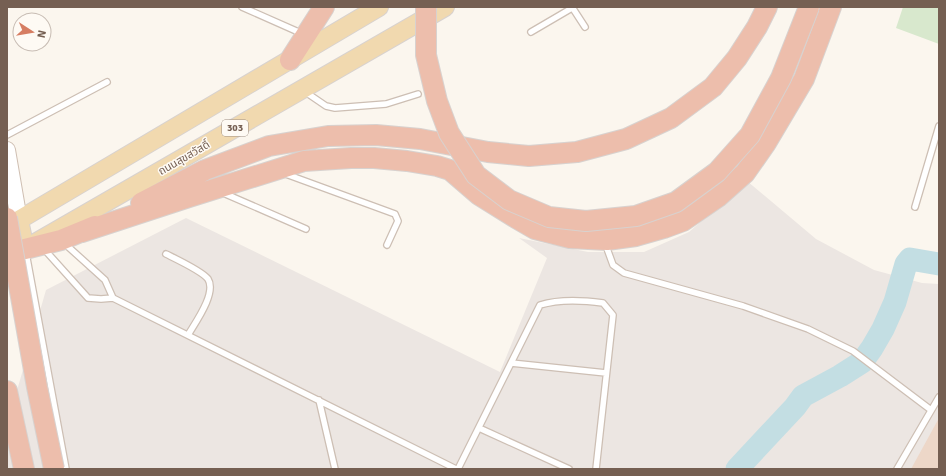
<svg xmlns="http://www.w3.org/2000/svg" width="946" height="476" font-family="Signika,'Noto Sans Thai',sans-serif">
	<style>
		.industrial { fill: #ece6e2 }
		.green { fill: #d8e8cd }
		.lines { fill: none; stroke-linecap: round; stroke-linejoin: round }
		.river { stroke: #c3dee3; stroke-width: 23 }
		.building { fill: #edd7c8 }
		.lane-casing { stroke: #cdbfb4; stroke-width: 8 }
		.secondary-casing { stroke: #cfbfb2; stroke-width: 18 }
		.primary-casing { stroke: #d8d2cf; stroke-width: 20 }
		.highway-casing { stroke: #d8d2cf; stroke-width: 22 }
		.lane { stroke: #fff; stroke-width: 5.5 }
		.secondary { stroke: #fff; stroke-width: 16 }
		.primary { stroke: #f1d9af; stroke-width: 18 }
		.highway { stroke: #edbeac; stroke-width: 20 }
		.highway-bridge-casing { stroke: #d8d2cf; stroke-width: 22; stroke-linecap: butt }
		.highway-bridge { stroke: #edbeac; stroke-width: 20 }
		.labels { text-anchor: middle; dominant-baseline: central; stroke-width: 3; stroke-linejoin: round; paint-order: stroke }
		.shield { fill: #fefaf4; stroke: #9e8e83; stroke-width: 1 }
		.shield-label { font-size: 10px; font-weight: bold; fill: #755f52 }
		.street-label { font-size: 11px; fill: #755f52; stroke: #fefaf4 }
	</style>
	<rect width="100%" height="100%" fill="#fbf6ee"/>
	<path class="industrial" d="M 747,181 L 816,239 L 874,270 L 922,283 L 939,284 L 939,469 L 7,469 L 7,425 L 46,290 L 186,218 L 500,372 L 547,258 L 519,238 L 588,252 L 644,252 L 689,232 Z"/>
	<path class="green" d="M 903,7 L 939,7 L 939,44 L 896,28 Z"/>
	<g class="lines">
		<path class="river" d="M 737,469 L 795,407 L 803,396 L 840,376 L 862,362 L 872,348 L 883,329 L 895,302 L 906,264 L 910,259 L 939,264"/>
	</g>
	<path class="building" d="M 939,418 L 939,469 L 911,469 Z"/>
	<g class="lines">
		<defs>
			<path id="lane" d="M 242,7 L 303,34
				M 572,7 L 585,27
				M 531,32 L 572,8
				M 304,91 L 326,106 L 335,108 L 386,104 L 418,94
				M 7,135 L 107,82
				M 283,173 L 395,214 L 398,221 L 387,245
				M 221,192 L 306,229
				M 915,207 L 939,126
				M 605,243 L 613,265 L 624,273 L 743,306 L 808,329 L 853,351 L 931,410
				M 44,249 L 88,298 L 101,299 L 113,298 L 105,280 L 64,243
				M 26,253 L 66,469
				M 166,254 C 176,259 202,271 208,279 C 217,293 195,323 188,335
				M 113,298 L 456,469
				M 511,363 L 606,373
				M 319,400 L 335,469
				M 479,428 L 569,469
				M 458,469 L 540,305 C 559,299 582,300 603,303 L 613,315 L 596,469
				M 897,469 L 939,397"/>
			<path id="secondary" d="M 7,150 L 19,220"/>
			<path id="primary" d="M 19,220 L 25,249
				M 7,227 L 379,7
				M 37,242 L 445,7"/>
			<path id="highway" d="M 290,60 L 324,7
				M 141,203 L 205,170 L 269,146 L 328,136 L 376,135 L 420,139 L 488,152 L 529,156 L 577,152 L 626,139 L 671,118 L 713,87 L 737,58 L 757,27 L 767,7
				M 82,232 L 189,197 L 304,161 L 351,158 L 374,158 L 407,161 L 437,166 L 450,170 L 479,195 L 516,218 L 535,229 L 570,238 L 607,240 L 636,236 L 664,228 L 683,221 L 718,197 L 745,173 L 766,143 L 804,79 L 831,7
				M 25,249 L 61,240 L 95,226
				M 7,391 L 24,469"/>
		</defs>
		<use href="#lane" class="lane-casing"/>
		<use href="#secondary" class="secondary-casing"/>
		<use href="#primary" class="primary-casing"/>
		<use href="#highway" class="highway-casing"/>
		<use href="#lane" class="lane"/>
		<use href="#secondary" class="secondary"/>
		<use href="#primary" class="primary"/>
		<use href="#highway" class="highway"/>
		<defs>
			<path id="highway-bridge" d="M 426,7 L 426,55 L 437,101 L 449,133 L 476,175 L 509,200 L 549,217 L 586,221 L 636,216 L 676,202 L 717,172 L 750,135 L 781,78 L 809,7
				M 7,218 L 37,387 L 54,469"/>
		</defs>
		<use href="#highway-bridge" class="highway-bridge-casing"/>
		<use href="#highway-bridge" class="highway-bridge"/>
	</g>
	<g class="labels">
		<rect class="shield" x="222" y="120" width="26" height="16" rx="3"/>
		<g class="shield-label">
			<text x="235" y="128">303</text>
		</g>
		<g class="street-label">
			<text transform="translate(184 158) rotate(-30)">ถนนสุขสวัสดิ์</text>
		</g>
	</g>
	<rect width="946" height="476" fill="none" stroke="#755f52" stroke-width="16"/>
	<g transform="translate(32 32) rotate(102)"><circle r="19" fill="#fefaf4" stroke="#c7bcb3"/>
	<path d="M0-3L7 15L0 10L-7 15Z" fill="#d67d62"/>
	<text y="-6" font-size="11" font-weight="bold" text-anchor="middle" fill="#755f52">N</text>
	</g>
</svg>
